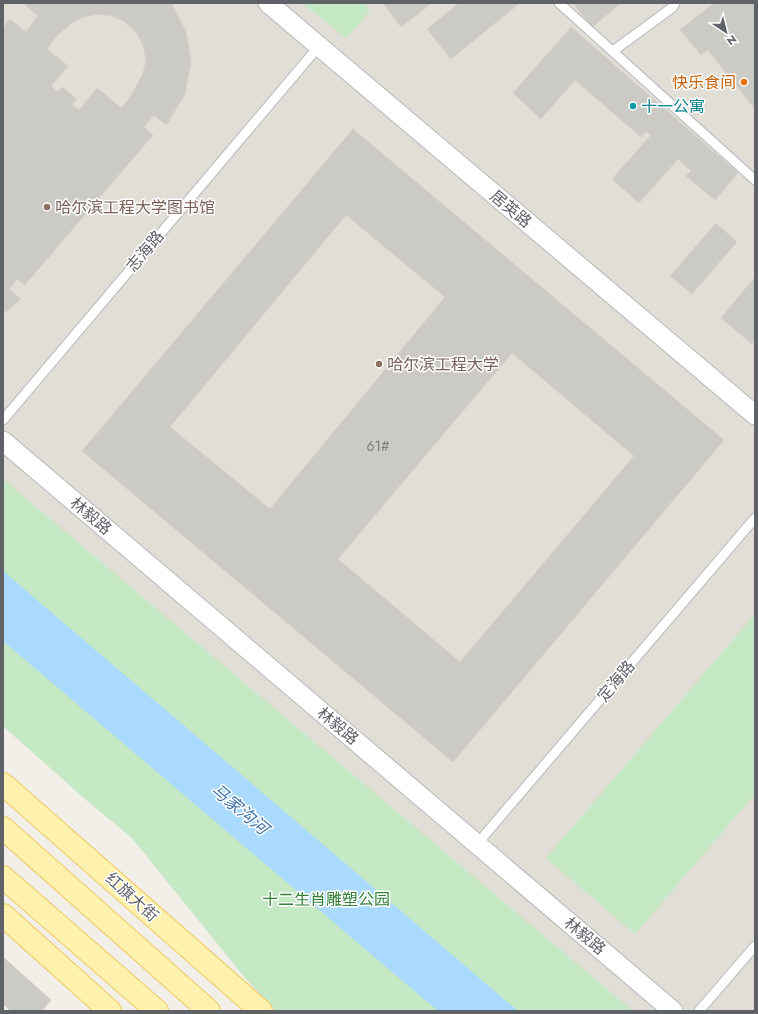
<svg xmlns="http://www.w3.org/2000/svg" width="758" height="1014" font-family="Jost,'Noto Sans SC',sans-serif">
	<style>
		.education { fill: #e1ded6 }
		.green { fill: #c5e8c5 }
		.water { fill: #aadaff }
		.building { fill: #cccac5; stroke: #d6d1c6; fill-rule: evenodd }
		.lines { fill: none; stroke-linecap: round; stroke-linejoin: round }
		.lane-casing { stroke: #b5b8bc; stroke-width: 11 }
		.street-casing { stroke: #b5b8bc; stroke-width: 21 }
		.primary-casing { stroke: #f2c960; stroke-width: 24 }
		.lane { stroke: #fff; stroke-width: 9 }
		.street { stroke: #fff; stroke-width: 19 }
		.primary { stroke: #fff2af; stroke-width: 22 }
		.food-dot { fill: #e8710a; stroke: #fff; stroke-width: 1.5 }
		.culture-dot { fill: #0f9aa8; stroke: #fff; stroke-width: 1.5 }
		.education-dot { fill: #8d6e63; stroke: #fff; stroke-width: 1.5 }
		.labels { text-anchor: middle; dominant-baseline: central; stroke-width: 3; stroke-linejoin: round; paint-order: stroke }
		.number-label { font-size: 14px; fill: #7a7d7f }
		.food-label { font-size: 16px; fill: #c56008; stroke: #fff; text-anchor: end }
		.culture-label { font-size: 16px; fill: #0d838f; stroke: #fff; text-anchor: start }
		.education-label { font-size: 16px; fill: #785e54; stroke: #fff; text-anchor: start }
		.street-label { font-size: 16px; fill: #5f6368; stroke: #fff }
		.park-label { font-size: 16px; fill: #348238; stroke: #fff }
		.water-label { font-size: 17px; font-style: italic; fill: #4174aa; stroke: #fff }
	</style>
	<rect width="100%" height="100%" fill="#f1efe8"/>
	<path class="education" d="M 3,3 L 755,3 L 755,1011 L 276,1011 L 246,979 L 132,838 L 84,798 L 3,726 Z"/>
	<path class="green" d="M 302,3 L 364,3 L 370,11 L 346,38 Z
		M 3,479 L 633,1011 L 276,1011 L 246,979 L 132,838 L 84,798 L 3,726 Z
		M 755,614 L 755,794 L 635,934 L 546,858 Z"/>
	<path class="water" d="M 3,571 L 518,1011 L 438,1011 L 3,641 Z"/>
	<path class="building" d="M 28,3 L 171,3 L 186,31 L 191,62 L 185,94 L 169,121 L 166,125 L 154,115 L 144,127 L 153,135 L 25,285 L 17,279 L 9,289 L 21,299 L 3,314 L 3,28 L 10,19 L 26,32 L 38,16 L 25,5 ZM 97,14 L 112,16 L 125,22 L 136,32 L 143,45 L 146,60 L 143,74 L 129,99 L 121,108 L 97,88 L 79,110 L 72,105 L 77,99 L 62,87 L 58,92 L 51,86 L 68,66 L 47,49 L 56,37 L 70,24 L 83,17 Z
		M 383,3 L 432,3 L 401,27 Z
		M 459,3 L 520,3 L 451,59 L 427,29 Z
		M 573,3 L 621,3 L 592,27 Z
		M 714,3 L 755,3 L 755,109 L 708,50 L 701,55 L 680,30 Z
		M 571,27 L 738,173 L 715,200 L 686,176 L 691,171 L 678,159 L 639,203 L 612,179 L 651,135 L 646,131 L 641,137 L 575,80 L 541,119 L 513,93 Z
		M 353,129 L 724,440 L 453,762 L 82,451 ZM 346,215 L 445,297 L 270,509 L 170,427 ZM 512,353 L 634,456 L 460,662 L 338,559 Z
		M 716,223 L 737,242 L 692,294 L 670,276 Z
		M 755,277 L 755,340 L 752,344 L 721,318 Z
		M 3,957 L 51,1000 L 42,1011 L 11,1011 L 3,1004 Z"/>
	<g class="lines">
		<defs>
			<path id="lane" d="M 559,3 L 755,180
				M 613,51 L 673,7 L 675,3
				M 3,420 L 319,46
				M 477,844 L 755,518
				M 699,1011 L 755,946"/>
			<path id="street" d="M 268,3 L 755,415
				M 3,441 L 673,1011"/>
			<path id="primary" d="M 3,784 L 261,1011
				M 3,828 L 209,1011
				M 3,877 L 157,1011
				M 3,915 L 110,1011"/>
		</defs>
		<use href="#lane" class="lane-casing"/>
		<use href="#street" class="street-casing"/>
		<use href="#primary" class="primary-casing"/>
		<use href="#lane" class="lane"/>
		<use href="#street" class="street"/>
		<use href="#primary" class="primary"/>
	</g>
	<circle class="food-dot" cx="744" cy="82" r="4"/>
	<circle class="culture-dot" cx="633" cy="106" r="4"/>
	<g class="education-dot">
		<circle cx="47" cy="207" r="4"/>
		<circle cx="379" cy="364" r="4"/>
	</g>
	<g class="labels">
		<g class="number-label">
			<text x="378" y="446">61#</text>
		</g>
		<g class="food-label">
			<text x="736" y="82">快乐食间</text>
		</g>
		<g class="culture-label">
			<text x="641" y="106">十一公寓</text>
		</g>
		<g class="education-label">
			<text x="55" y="207">哈尔滨工程大学图书馆</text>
			<text x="387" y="364">哈尔滨工程大学</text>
		</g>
		<g class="street-label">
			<text transform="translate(511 209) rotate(40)">居英路</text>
			<text transform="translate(145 251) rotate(-50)">志海路</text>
			<text transform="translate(91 516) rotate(40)">林毅路</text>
			<text transform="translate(616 681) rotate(-50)">定海路</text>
			<text transform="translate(338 726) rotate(40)">林毅路</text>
			<text transform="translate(132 897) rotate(42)">红旗大街</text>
			<text transform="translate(585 936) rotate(40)">林毅路</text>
		</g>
		<g class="park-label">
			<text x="326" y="899">十二生肖雕塑公园</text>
		</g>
		<g class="water-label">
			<text transform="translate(240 809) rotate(40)">马家沟河</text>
		</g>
	</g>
	<rect width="758" height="1014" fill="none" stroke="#5f6368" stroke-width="8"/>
	<g transform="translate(726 32) rotate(145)" stroke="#ffffff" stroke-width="3" paint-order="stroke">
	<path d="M0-3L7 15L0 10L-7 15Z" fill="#5f6368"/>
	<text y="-6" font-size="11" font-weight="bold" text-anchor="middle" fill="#5f6368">N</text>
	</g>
</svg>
